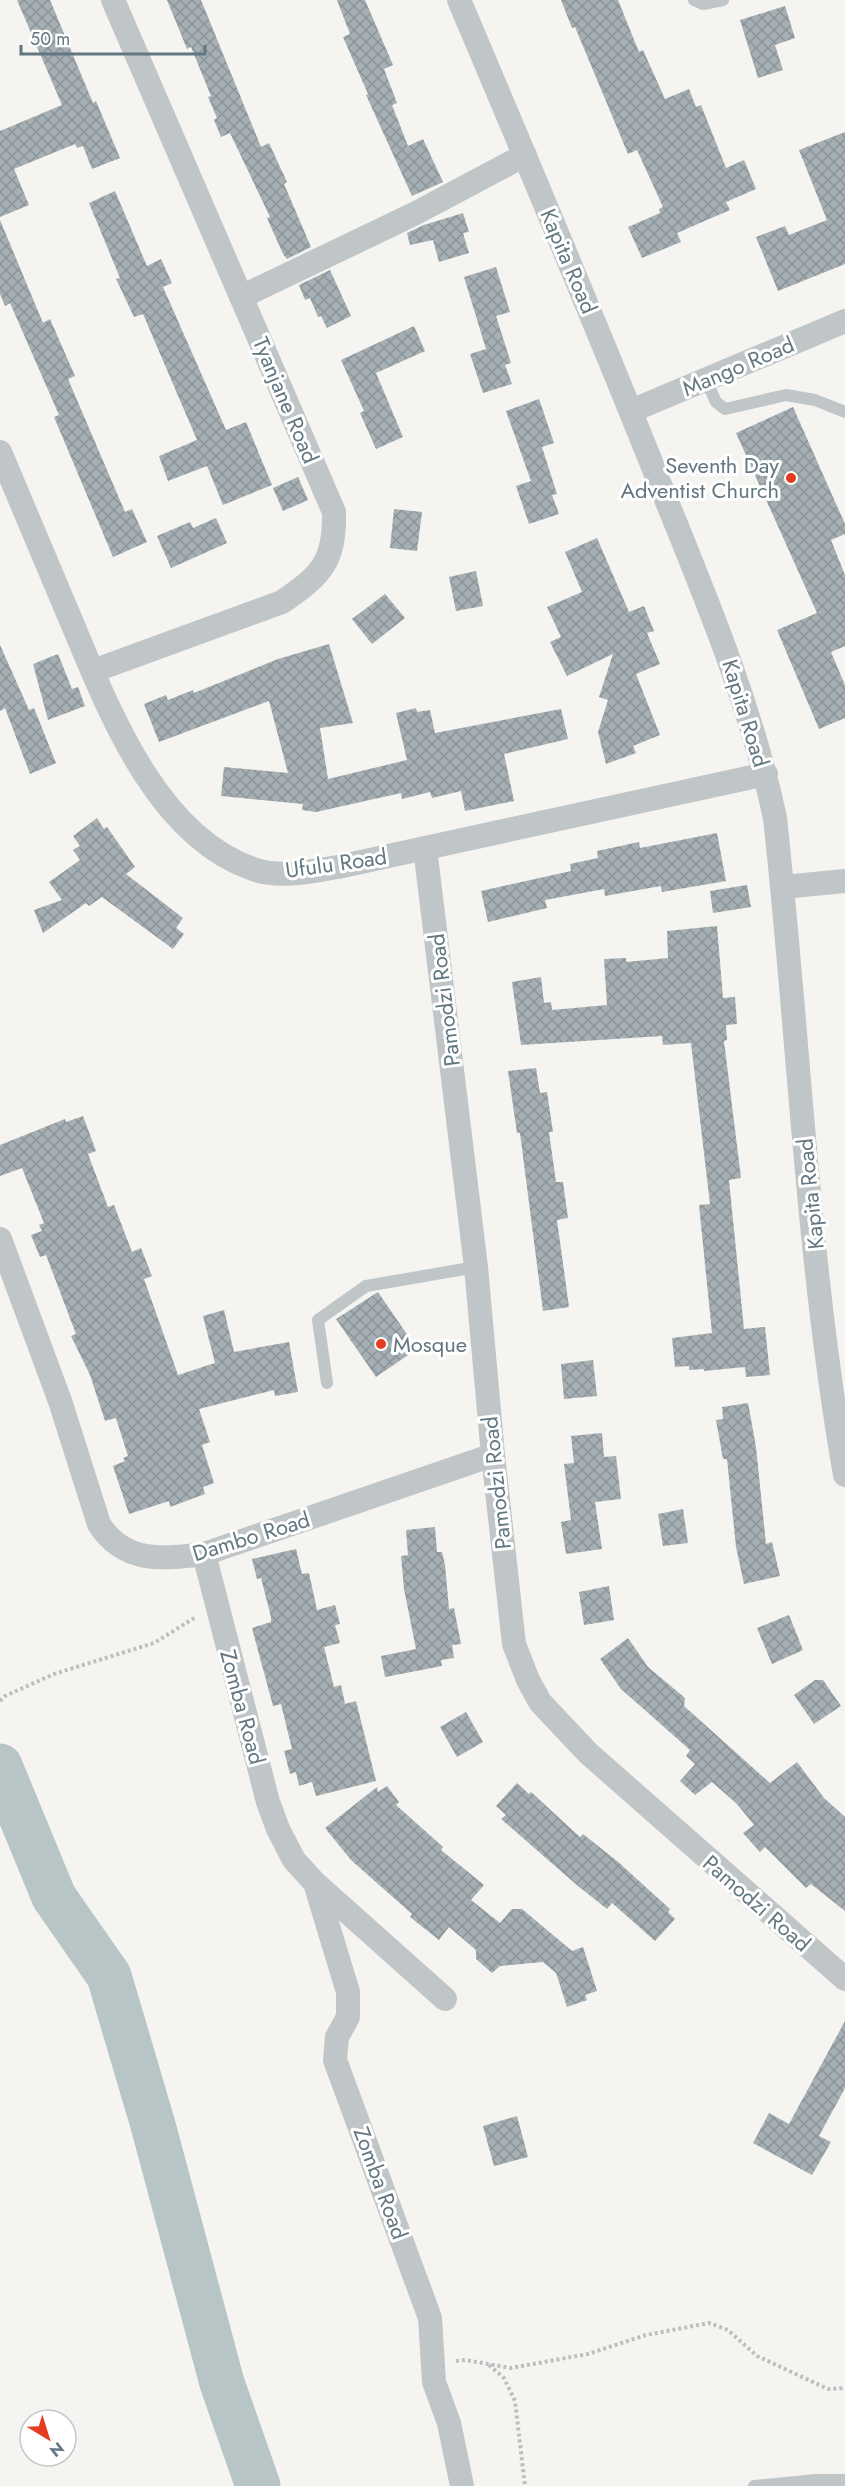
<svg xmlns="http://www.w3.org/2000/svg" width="845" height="2486" font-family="Jost,sans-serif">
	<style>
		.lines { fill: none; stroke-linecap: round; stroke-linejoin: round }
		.river { stroke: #b7c5c7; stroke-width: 45 }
		.building { fill: url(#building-cross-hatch) }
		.path { stroke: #bcbec0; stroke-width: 4; stroke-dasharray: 3 3; stroke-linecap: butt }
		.lane { stroke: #c0c5c7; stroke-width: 12 }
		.street { stroke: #c0c5c7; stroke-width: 24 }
		.poi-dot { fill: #e53c20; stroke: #fff; stroke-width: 2 }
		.labels { text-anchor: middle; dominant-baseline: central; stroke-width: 6; stroke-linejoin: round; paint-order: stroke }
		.street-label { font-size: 22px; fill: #637782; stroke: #fff }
		.poi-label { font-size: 22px; fill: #637782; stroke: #fff; text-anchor: end }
	</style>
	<defs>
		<pattern id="building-cross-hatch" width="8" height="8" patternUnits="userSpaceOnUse" patternTransform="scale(1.5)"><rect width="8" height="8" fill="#a6b0b4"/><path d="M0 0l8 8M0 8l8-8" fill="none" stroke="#8b9498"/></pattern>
	</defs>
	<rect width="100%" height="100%" fill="#f5f4f0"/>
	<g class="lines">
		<path class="river" d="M 0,1766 L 54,1897 L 109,1976 L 153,2125 L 222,2383 L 258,2486"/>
	</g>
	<path class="building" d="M 17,0 L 50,0 L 93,103 L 96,101 L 120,158 L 92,169 L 83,146 L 77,148 L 75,144 L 14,169 L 29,205 L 0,217 L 0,131 L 62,105 Z
		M 167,0 L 201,0 L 261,147 L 269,143 L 287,182 L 284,184 L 311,247 L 287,259 L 283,254 L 267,218 L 270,217 L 230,133 L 221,137 L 214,120 L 217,118 L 208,97 L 211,96 L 191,47 L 187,49 Z
		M 337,0 L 365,0 L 393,65 L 384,69 L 397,103 L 392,105 L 408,146 L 423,139 L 443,182 L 412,196 L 366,95 L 368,94 L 343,37 L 350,34 Z
		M 561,0 L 618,0 L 639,52 L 643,50 L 665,99 L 689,89 L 696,107 L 701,105 L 726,168 L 744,160 L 756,189 L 726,202 L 730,210 L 677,233 L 681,242 L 642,258 L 628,227 L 660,213 L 659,209 L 663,207 L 637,150 L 628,154 L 575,27 L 572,28 Z
		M 785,6 L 795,38 L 775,45 L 783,70 L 758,78 L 740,20 Z
		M 845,132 L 845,264 L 778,291 L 756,237 L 785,226 L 789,235 L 827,220 L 799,150 Z
		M 115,191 L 147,266 L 161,259 L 172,283 L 163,287 L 226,430 L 246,422 L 272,485 L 223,505 L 207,466 L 168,481 L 159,456 L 197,440 L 143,314 L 134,317 L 116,279 L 120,278 L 89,203 Z
		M 463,213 L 469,232 L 463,233 L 469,253 L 439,262 L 433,240 L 410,245 L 407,233 L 424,225 Z
		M 0,220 L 43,323 L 50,319 L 75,376 L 68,379 L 125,512 L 132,509 L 147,542 L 113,557 L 54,417 L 59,415 L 10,303 L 5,306 L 0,294 Z
		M 496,267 L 510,312 L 496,316 L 511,363 L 505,365 L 512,384 L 483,393 L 470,354 L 486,349 L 464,277 Z
		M 330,270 L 351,316 L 327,328 L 321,316 L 318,317 L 310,298 L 305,300 L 299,285 Z
		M 414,326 L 425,351 L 376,373 L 403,437 L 376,449 L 360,413 L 364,411 L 341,360 Z
		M 539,399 L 554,443 L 542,447 L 557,494 L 552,495 L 559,514 L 529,524 L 516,486 L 531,481 L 506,411 Z
		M 793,407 L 845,524 L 845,534 L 831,540 L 845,575 L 845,646 L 831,652 L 845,685 L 845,718 L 819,729 L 777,630 L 817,613 L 736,433 Z
		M 298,477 L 308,500 L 283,511 L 273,488 Z
		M 394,509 L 422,512 L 417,551 L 390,548 Z
		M 216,518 L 227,543 L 171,568 L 157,536 L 190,522 L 193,528 Z
		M 597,538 L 629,612 L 644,606 L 654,631 L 647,633 L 660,664 L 636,674 L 660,735 L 633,746 L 636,753 L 606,764 L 598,732 L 608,700 L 599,697 L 613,654 L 567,676 L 550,642 L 561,637 L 547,607 L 582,592 L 565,552 Z
		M 476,571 L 483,606 L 456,611 L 449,577 Z
		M 385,594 L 405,618 L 372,644 L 352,619 Z
		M 329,644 L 353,723 L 320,728 L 328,779 L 407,760 L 396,713 L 416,708 L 417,712 L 430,710 L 435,733 L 561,709 L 568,739 L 504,754 L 514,801 L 465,811 L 461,791 L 432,798 L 430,792 L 402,799 L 401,793 L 316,812 L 302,810 L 303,804 L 221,796 L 224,767 L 288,773 L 269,701 L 159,742 L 144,704 L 166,695 L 168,700 L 193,690 L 194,693 L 278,659 Z
		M 0,645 L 29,710 L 34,708 L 56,763 L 30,774 L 5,708 L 0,711 Z
		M 58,654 L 72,689 L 78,687 L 85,706 L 48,720 L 33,664 Z
		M 97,818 L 104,829 L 107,827 L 135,867 L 126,874 L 183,918 L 176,928 L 184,934 L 173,949 L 102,897 L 89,906 L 86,903 L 43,933 L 34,910 L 62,900 L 49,882 L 80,860 L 73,850 L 80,846 L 73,836 Z
		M 717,833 L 726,881 L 662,892 L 661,886 L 605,896 L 604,889 L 545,900 L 547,908 L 488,922 L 481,891 L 571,871 L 570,864 L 598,858 L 597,851 L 639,842 L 640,848 Z
		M 747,885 L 751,907 L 713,913 L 710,891 Z
		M 717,926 L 723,998 L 735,997 L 737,1024 L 726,1025 L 727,1040 L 724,1041 L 741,1178 L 729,1180 L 744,1329 L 765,1327 L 770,1375 L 746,1377 L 745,1367 L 704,1371 L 704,1369 L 689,1370 L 689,1366 L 675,1367 L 672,1338 L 712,1333 L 699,1205 L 710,1204 L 691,1043 L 663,1045 L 662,1036 L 521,1045 L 512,982 L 541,977 L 544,1003 L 551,1002 L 552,1010 L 607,1005 L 604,959 L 626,958 L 626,962 L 668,958 L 667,931 Z
		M 536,1068 L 540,1093 L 547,1092 L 553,1132 L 549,1132 L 556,1182 L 563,1182 L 568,1218 L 557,1220 L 569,1307 L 543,1311 L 520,1133 L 517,1133 L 508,1071 Z
		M 83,1116 L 96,1151 L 88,1154 L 108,1207 L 114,1205 L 132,1252 L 141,1248 L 152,1276 L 144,1279 L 178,1375 L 215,1363 L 203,1316 L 224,1310 L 234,1352 L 289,1342 L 298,1392 L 275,1396 L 274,1390 L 199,1409 L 210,1442 L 202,1445 L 214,1483 L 203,1487 L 205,1494 L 170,1507 L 169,1501 L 129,1514 L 113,1466 L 125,1461 L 123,1458 L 128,1456 L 116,1418 L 105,1421 L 90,1375 L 71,1336 L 76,1334 L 46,1255 L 40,1257 L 31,1235 L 42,1231 L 39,1225 L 44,1223 L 22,1168 L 0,1176 L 0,1145 L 65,1119 L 66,1122 Z
		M 378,1292 L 417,1349 L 376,1377 L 336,1319 Z
		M 593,1360 L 597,1396 L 564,1399 L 561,1364 Z
		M 748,1403 L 756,1447 L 766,1544 L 772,1542 L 780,1576 L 744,1584 L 736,1547 L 727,1459 L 723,1459 L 716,1420 L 723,1419 L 722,1407 Z
		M 602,1433 L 604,1457 L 616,1456 L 621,1499 L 595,1502 L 602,1549 L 566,1554 L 561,1522 L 571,1520 L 564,1464 L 574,1463 L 571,1436 Z
		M 683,1509 L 688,1543 L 663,1546 L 658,1514 Z
		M 435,1527 L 437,1552 L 442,1552 L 445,1565 L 449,1609 L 454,1608 L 461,1644 L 452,1645 L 454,1658 L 441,1660 L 442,1666 L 385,1677 L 381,1656 L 416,1649 L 404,1589 L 401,1556 L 408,1555 L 406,1530 Z
		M 296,1549 L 302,1574 L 309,1573 L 317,1610 L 335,1605 L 340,1624 L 335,1625 L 340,1643 L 324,1647 L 334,1687 L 341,1685 L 345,1704 L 356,1701 L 376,1781 L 316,1796 L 312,1782 L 299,1786 L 296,1772 L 290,1774 L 284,1751 L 292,1749 L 281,1704 L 273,1706 L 252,1628 L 271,1622 L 271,1617 L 261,1578 L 257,1579 L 252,1559 Z
		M 609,1586 L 614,1620 L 584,1625 L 579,1592 Z
		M 789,1615 L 803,1650 L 772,1664 L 757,1628 Z
		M 628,1638 L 648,1667 L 685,1698 L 684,1706 L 770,1783 L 797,1762 L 824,1798 L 845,1817 L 845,1911 L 811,1884 L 806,1888 L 765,1847 L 760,1852 L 743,1833 L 754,1825 L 737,1804 L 712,1782 L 695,1795 L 680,1781 L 695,1764 L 686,1756 L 690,1750 L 621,1689 L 600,1659 Z
		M 815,1680 L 823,1680 L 841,1706 L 814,1724 L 794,1695 Z
		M 466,1712 L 483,1742 L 457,1757 L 440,1727 Z
		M 517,1783 L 529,1794 L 531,1792 L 580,1837 L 583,1834 L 617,1861 L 670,1909 L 668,1912 L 675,1919 L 655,1941 L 612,1903 L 607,1909 L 578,1886 L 501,1819 L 506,1815 L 496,1806 Z
		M 387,1786 L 399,1802 L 396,1805 L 443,1847 L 441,1850 L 484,1885 L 471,1900 L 500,1923 L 512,1909 L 522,1909 L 572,1951 L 583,1947 L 597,1991 L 585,1995 L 587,2000 L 567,2007 L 556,1973 L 543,1962 L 500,1966 L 492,1973 L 476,1959 L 476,1950 L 449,1927 L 439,1940 L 410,1917 L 412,1914 L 351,1860 L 325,1828 L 377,1787 L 378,1792 Z
		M 845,2021 L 845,2088 L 819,2136 L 831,2142 L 812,2175 L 753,2143 L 769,2113 L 789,2124 Z
		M 517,2116 L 528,2157 L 494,2166 L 483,2126 Z"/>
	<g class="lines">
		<path class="path" d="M 0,1701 L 5,1696 L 54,1674 L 154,1643 L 196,1617
			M 456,2361 L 465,2360 L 511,2368 L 588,2354 L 646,2335 L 709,2323 L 728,2330 L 757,2356 L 828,2389 L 845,2388
			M 489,2365 L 504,2378 L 515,2401 L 525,2486"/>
		<path class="lane" d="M 694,0 L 703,4 L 723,0
			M 706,380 L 716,402 L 725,409 L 786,395 L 815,400 L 845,412
			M 327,1383 L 318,1320 L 366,1286 L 476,1267
			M 754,2486 L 816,2480 L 845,2480"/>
		<path class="street" d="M 459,0 C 526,158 593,317 657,477 C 702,589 750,700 775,818 C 799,1037 807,1258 845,1475
			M 241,297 L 414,214 L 525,155
			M 631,411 L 845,321
			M 0,452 C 22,505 45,558 67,611 C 105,700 152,834 253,869 C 279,879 312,871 338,867 L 766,774
			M 93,671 L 282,602 C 322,575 335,561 334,512 L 113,0
			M 425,848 L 476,1267 L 493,1455 L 514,1644 L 528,1680 L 540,1702 L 588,1753 L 845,1979
			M 783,887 L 845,881
			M 0,1239 L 60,1401 L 99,1524 C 124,1564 163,1559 204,1554 L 493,1455
			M 204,1554 L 268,1802 L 278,1829 L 294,1860 L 315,1883 L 445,1999
			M 315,1883 L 348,1992 L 348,2017 L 337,2037 L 335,2060 L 430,2318 L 434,2382 L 449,2423 L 462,2486"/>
	</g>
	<g class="poi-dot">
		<circle cx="791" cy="478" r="6"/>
		<circle cx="381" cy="1344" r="6"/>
	</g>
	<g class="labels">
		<g class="street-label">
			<text transform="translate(569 261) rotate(67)">Kapita Road</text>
			<text transform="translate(738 366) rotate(-23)">Mango Road</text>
			<text transform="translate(286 400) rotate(67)">Tyanjane Road</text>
			<text transform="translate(746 713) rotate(73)">Kapita Road</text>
			<text transform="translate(336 863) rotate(-8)">Ufulu Road</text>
			<text transform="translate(444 1000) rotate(-97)">Pamodzi Road</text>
			<text transform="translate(810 1194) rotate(-96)">Kapita Road</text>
			<text transform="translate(496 1483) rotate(-96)">Pamodzi Road</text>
			<text transform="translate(251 1536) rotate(-17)">Dambo Road</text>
			<text transform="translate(243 1707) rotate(75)">Zomba Road</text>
			<text transform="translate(757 1903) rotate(41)">Pamodzi Road</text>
			<text transform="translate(381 2183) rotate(70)">Zomba Road</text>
		</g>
		<g class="poi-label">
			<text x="779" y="465">Seventh Day<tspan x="779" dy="25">Adventist Church</tspan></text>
			<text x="393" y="1344" text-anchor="start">Mosque</text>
		</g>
	</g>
	<g transform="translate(48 2438) rotate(142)"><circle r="28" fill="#ffffff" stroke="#c1c9cd" stroke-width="1.5"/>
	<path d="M0-4.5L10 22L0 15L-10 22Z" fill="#e53c20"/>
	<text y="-9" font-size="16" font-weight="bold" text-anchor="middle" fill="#637782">N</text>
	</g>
	<path d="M21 45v9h184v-9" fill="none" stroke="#637782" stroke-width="3"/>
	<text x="30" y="45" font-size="18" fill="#637782" stroke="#ffffff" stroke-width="4.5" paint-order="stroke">50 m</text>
</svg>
